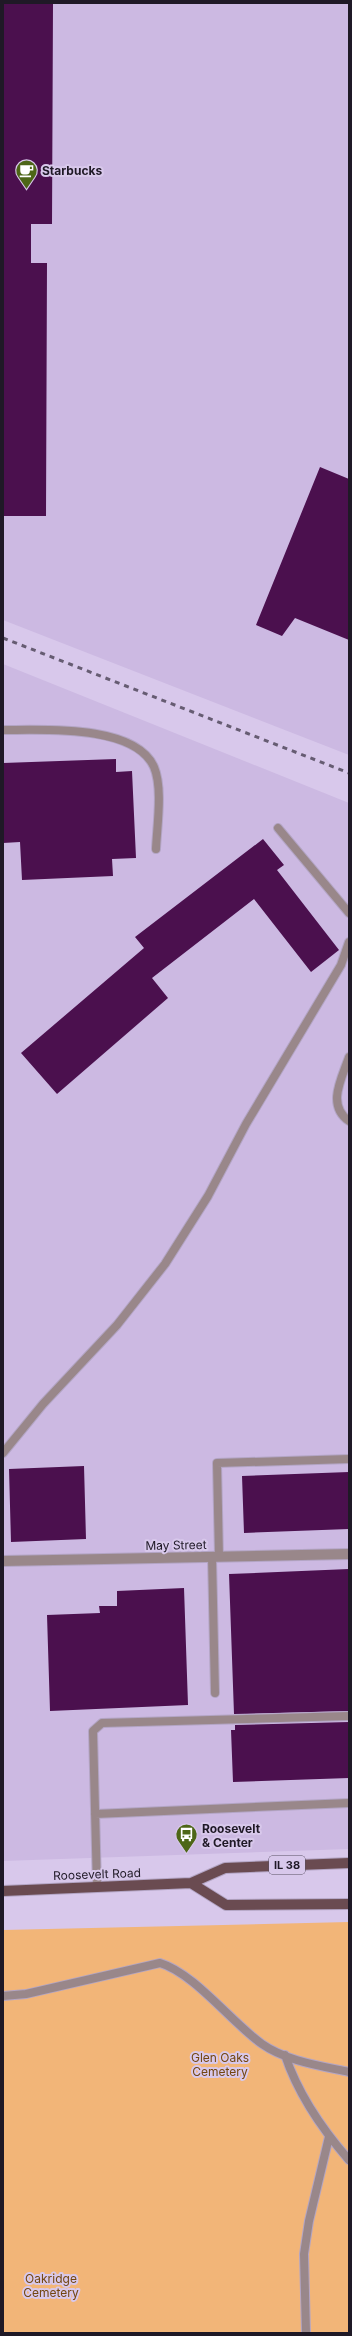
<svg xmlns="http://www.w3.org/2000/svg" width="352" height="2336" font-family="Inter,sans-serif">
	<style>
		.built { fill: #ccb9e2 }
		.green { fill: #f2b578 }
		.building { fill: #4b104e }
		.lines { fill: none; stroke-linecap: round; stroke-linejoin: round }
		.lane-casing { stroke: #b3a5c4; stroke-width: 10 }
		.street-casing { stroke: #b3a5c4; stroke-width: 12 }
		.primary-casing { stroke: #b3a5c4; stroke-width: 12 }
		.lane { stroke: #99878a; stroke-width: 8 }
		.street { stroke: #99878a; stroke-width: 10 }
		.primary { stroke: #6a4b51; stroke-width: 10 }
		.rail { stroke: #665c72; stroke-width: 3; stroke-dasharray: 5 5; stroke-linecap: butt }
		.labels { text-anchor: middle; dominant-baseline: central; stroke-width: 4; stroke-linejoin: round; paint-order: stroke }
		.shield { fill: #d8c8eb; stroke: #564e61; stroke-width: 1 }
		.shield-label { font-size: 11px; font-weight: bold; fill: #1f1926 }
		.poi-label { font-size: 12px; font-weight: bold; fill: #1f1926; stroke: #d8c8eb; text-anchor: start }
		.street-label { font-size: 12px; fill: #1f1926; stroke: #d8c8eb }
		.park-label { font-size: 12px; fill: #72460f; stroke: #d8c8eb }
	</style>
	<rect width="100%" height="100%" fill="#d8c8eb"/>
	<path class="built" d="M 3,3 L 349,3 L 349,755 L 3,620 Z
		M 3,664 L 349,803 L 349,1849 L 3,1861 Z"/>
	<path class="green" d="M 349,1922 L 349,2333 L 3,2333 L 3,1930 Z"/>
	<path class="building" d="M 3,3 L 53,3 L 52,224 L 31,224 L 31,263 L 47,263 L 46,516 L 3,516 Z
		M 320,467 L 349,479 L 349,640 L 295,618 L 282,636 L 256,625 Z
		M 116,759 L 116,772 L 132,771 L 136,858 L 112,859 L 113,876 L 22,880 L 20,842 L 3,843 L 3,763 Z
		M 263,839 L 284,865 L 277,870 L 339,950 L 311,972 L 254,899 L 152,978 L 168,998 L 57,1094 L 21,1053 L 144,948 L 135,937 Z
		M 84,1466 L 86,1539 L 11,1542 L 9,1469 Z
		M 349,1472 L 349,1529 L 244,1533 L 242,1476 Z
		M 349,1569 L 349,1711 L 234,1714 L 229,1574 Z
		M 184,1588 L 188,1705 L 50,1711 L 47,1615 L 100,1613 L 99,1606 L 117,1606 L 117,1591 Z
		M 349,1722 L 349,1778 L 233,1782 L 231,1730 L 235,1730 L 235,1725 Z"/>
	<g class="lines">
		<defs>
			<path id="lane" d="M 3,730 C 42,730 135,724 154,767 C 163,788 157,826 156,849
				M 278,828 L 349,913
				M 349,1057 C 342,1078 326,1105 349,1121
				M 3,1453 L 43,1404 L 117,1325 L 165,1264 L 208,1196 L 246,1124 L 341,965 L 349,942
				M 212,1557 L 215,1693
				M 219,1557 L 217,1463 L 349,1459
				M 95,1814 L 349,1803
				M 97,1887 L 93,1731 L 102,1723 L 349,1716
				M 3,1996 L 26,1994 L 160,1963 C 194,1973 232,2023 262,2044 C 286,2061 321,2066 349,2072
				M 285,2055 C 298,2094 322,2129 349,2160
				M 306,2333 L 304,2254 L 309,2221 L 329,2137"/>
			<path id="street" d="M 3,1561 L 349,1554"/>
			<path id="primary" d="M 191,1883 L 226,1905 L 349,1904
				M 3,1891 L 191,1883 L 225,1868 L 349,1863"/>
		</defs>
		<use href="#lane" class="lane-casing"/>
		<use href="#street" class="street-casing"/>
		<use href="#primary" class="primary-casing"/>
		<use href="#lane" class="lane"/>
		<use href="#street" class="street"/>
		<use href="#primary" class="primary"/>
		<path class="rail" d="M 3,638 L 349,773"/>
	</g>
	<defs>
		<symbol id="cafe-pin" viewBox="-11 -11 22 30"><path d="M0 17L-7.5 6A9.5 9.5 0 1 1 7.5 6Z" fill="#4d6617" stroke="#d8c8eb"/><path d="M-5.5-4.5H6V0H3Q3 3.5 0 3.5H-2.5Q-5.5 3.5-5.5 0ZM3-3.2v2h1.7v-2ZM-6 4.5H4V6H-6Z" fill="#fff"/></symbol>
		<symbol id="bus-pin" viewBox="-11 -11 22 30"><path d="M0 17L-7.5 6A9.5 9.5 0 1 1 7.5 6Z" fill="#4d6617" stroke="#d8c8eb"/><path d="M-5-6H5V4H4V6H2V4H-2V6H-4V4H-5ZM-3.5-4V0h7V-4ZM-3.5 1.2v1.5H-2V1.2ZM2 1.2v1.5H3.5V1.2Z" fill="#fff"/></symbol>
	</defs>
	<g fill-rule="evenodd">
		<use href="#cafe-pin" x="14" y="158" width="25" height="34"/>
		<use href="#bus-pin" x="174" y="1822" width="25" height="34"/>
	</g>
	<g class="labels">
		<rect class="shield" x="269" y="1856" width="36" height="18" rx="3"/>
		<g class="shield-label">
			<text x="287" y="1865">IL 38</text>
		</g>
		<g class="poi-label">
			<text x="42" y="170">Starbucks</text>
			<text x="202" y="1828">Roosevelt<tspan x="202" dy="14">&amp; Center</tspan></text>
		</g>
		<g class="street-label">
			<text transform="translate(176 1545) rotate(-1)">May Street</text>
			<text transform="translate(97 1874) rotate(-2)">Roosevelt Road</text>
		</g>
		<g class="park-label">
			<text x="220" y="2057">Glen Oaks<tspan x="220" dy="14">Cemetery</tspan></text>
			<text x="51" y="2278">Oakridge<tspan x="51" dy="14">Cemetery</tspan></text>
		</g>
	</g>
	<rect width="352" height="2336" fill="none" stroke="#1f1926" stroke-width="8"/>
</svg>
